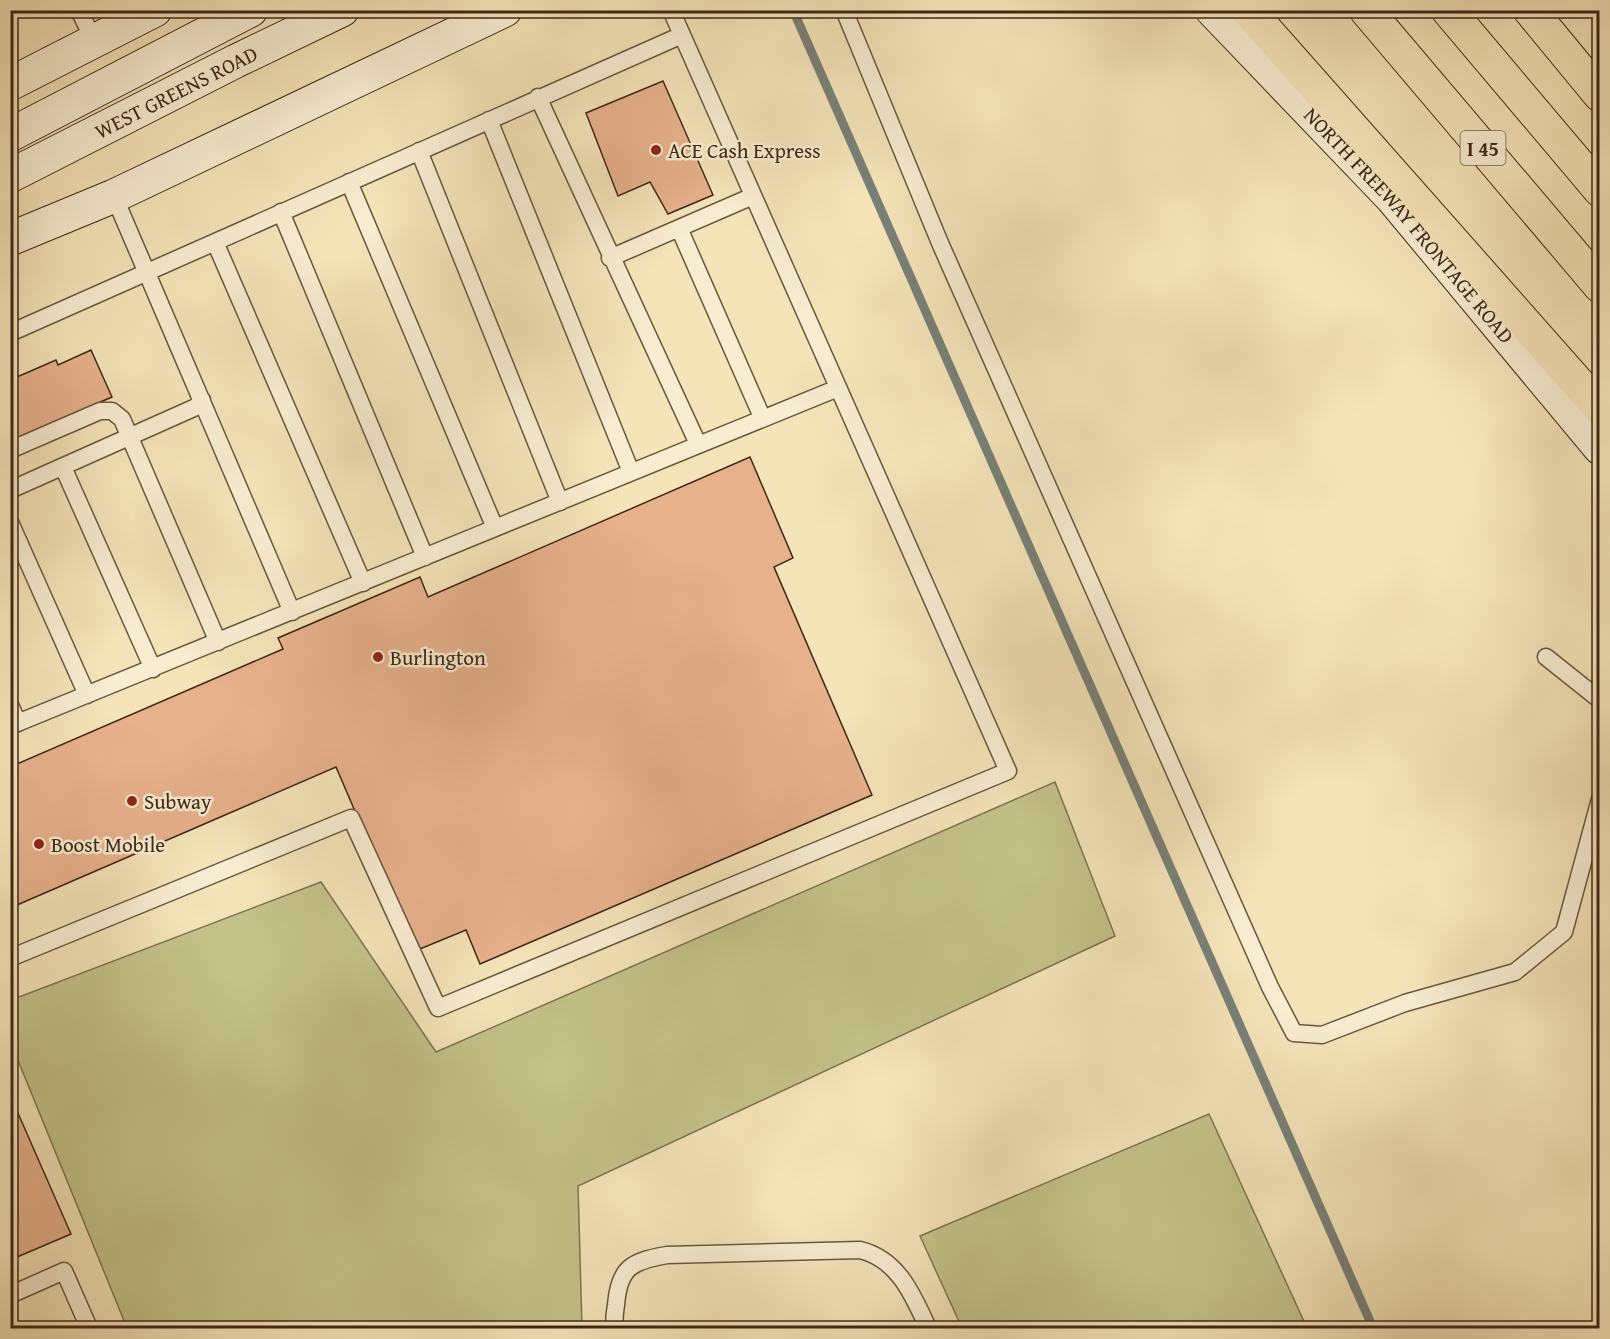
<svg xmlns="http://www.w3.org/2000/svg" width="1610" height="1339" font-family="'Gentium Book Plus',serif">
	<style>
		.green { fill: #c3c289; stroke: #807450; stroke-width: 1.5 }
		.lines { fill: none; stroke-linecap: round; stroke-linejoin: round }
		.stream { stroke: #798078; stroke-width: 9 }
		.building { fill: #e7b18c; stroke: #3e2716; stroke-width: 1.5 }
		.service-casing { stroke: #6c563e; stroke-width: 19 }
		.secondary-casing { stroke: #3e2716; stroke-width: 35 }
		.motorway-casing { stroke: #3e2716; stroke-width: 35 }
		.service { stroke: #f8edd1; stroke-width: 16 }
		.secondary { stroke: #f8edd1; stroke-width: 33 }
		.motorway { stroke: #f4e4b8; stroke-width: 33 }
		.poi-dot { fill: #8f2418; stroke: #f8edd1; stroke-width: 2 }
		.labels { text-anchor: middle; dominant-baseline: central; stroke-width: 5; stroke-linejoin: round; paint-order: stroke }
		.shield { fill: #f8edd1; stroke: #76624e; stroke-width: 1.5 }
		.shield-label { font-size: 20px; font-weight: bold; fill: #3e2716 }
		.street-label { font-size: 21px; fill: #3e2716; stroke: #f8edd1 }
		.poi-label { font-size: 21px; fill: #3e2716; stroke: #f8edd1; text-anchor: start }
	</style>
	<rect width="100%" height="100%" fill="#f4e4b8"/>
	<filter id="stains"><feTurbulence type="fractalNoise" baseFrequency=".00333" numOctaves="4"/><feColorMatrix values="0 0 0 0 .2 0 0 0 0 .09 0 0 0 0 .02 0 0 0 .5 -.17"/></filter>
	<radialGradient id="worn" r=".72"><stop offset=".6" stop-color="#630" stop-opacity="0"/><stop offset="1" stop-color="#630" stop-opacity=".3"/></radialGradient>
	<path class="green" d="M 1055,782 L 1115,936 L 578,1186 L 582,1328 L 127,1328 L 11,1043 L 11,1000 L 321,882 L 436,1052 Z
		M 1209,1114 L 1307,1328 L 962,1328 L 920,1236 Z"/>
	<g class="lines">
		<path class="stream" d="M 793,10 L 1373,1328"/>
	</g>
	<path class="building" d="M 663,81 L 713,195 L 668,214 L 650,182 L 618,196 L 586,113 Z
		M 91,350 L 112,397 L 10,441 L 10,380 L 56,360 L 58,365 Z
		M 750,457 L 793,558 L 774,567 L 872,795 L 480,964 L 466,930 L 415,951 L 336,767 L 10,908 L 10,767 L 283,649 L 278,638 L 420,577 L 428,597 Z
		M 10,1095 L 71,1234 L 10,1260 Z"/>
	<g class="lines">
		<defs>
			<path id="service" d="M 79,10 L 94,41
				M 844,10 L 940,243 L 1270,987 L 1294,1033 L 1322,1035 L 1405,1003 L 1515,972 L 1564,932 L 1600,799
				M 538,97 L 698,444
				M 489,120 L 631,472
				M 419,151 L 560,502
				M 349,182 L 495,528
				M 114,196 L 292,612
				M 281,212 L 425,557
				M 679,228 L 762,417
				M 215,242 L 363,583
				M 610,258 L 753,196
				M 10,333 L 682,35
				M 10,450 L 100,411 L 112,411 L 122,419 L 218,642
				M 63,467 L 153,669
				M 10,490 L 196,407 L 202,400
				M 10,522 L 87,695
				M 1546,657 L 1600,700
				M 10,705 L 18,723
				M 10,726 L 838,388
				M 10,958 L 351,818 L 438,1008 L 1008,771 L 671,10
				M 10,1295 L 64,1271 L 89,1328
				M 616,1328 C 613,1321 615,1313 616,1305 C 619,1267 632,1261 667,1255 L 860,1250 C 898,1259 913,1295 928,1328"/>
			<g id="secondary">
				<path id="s1" d="M 1212,10 L 1392,198 L 1600,448"/>
				<path d="M 10,84 L 155,10"/>
				<path d="M 10,135 L 251,10"/>
				<path id="s2" d="M 10,176 L 236,61 L 342,10"/>
				<path d="M 10,239 L 114,196 L 505,10"/>
			</g>
			<path id="motorway" d="M 1248,10 L 1600,408
				M 1366,10 L 1600,286
				M 1448,10 L 1600,190
				M 1530,10 L 1600,95"/>
		</defs>
		<use href="#service" class="service-casing"/>
		<use href="#secondary" class="secondary-casing"/>
		<use href="#motorway" class="motorway-casing"/>
		<use href="#service" class="service"/>
		<use href="#secondary" class="secondary"/>
		<use href="#motorway" class="motorway"/>
	</g>
	<g class="poi-dot">
		<circle cx="656" cy="150" r="6"/>
		<circle cx="378" cy="657" r="6"/>
		<circle cx="132" cy="801" r="6"/>
		<circle cx="39" cy="844" r="6"/>
	</g>
	<g class="labels">
		<rect class="shield" x="1460.5" y="131" width="45" height="34" rx="4.5"/>
		<g class="shield-label">
			<text x="1483" y="148">I 45</text>
		</g>
		<g class="street-label">
			<text stroke="none"><textPath href="#s2" startOffset="186">WEST GREENS ROAD</textPath></text>
			<text stroke="none"><textPath href="#s1" startOffset="292">NORTH FREEWAY FRONTAGE ROAD</textPath></text>
		</g>
		<g class="poi-label">
			<text x="668" y="150">ACE Cash Express</text>
			<text x="390" y="657">Burlington</text>
			<text x="144" y="801">Subway</text>
			<text x="51" y="844">Boost Mobile</text>
		</g>
	</g>
	<rect width="1610" height="1339" fill="none" stroke="#f4e4b8" stroke-width="36"/>
	<rect x="12" y="12" width="1586" height="1315" fill="none" stroke="#3e2716" stroke-width="3"/>
	<rect x="18" y="18" width="1574" height="1303" fill="none" stroke="#3e2716" stroke-width="1.5"/>
	<rect width="100%" height="100%" filter="url(#stains)"/>
	<rect width="100%" height="100%" fill="url(#worn)"/>
</svg>
